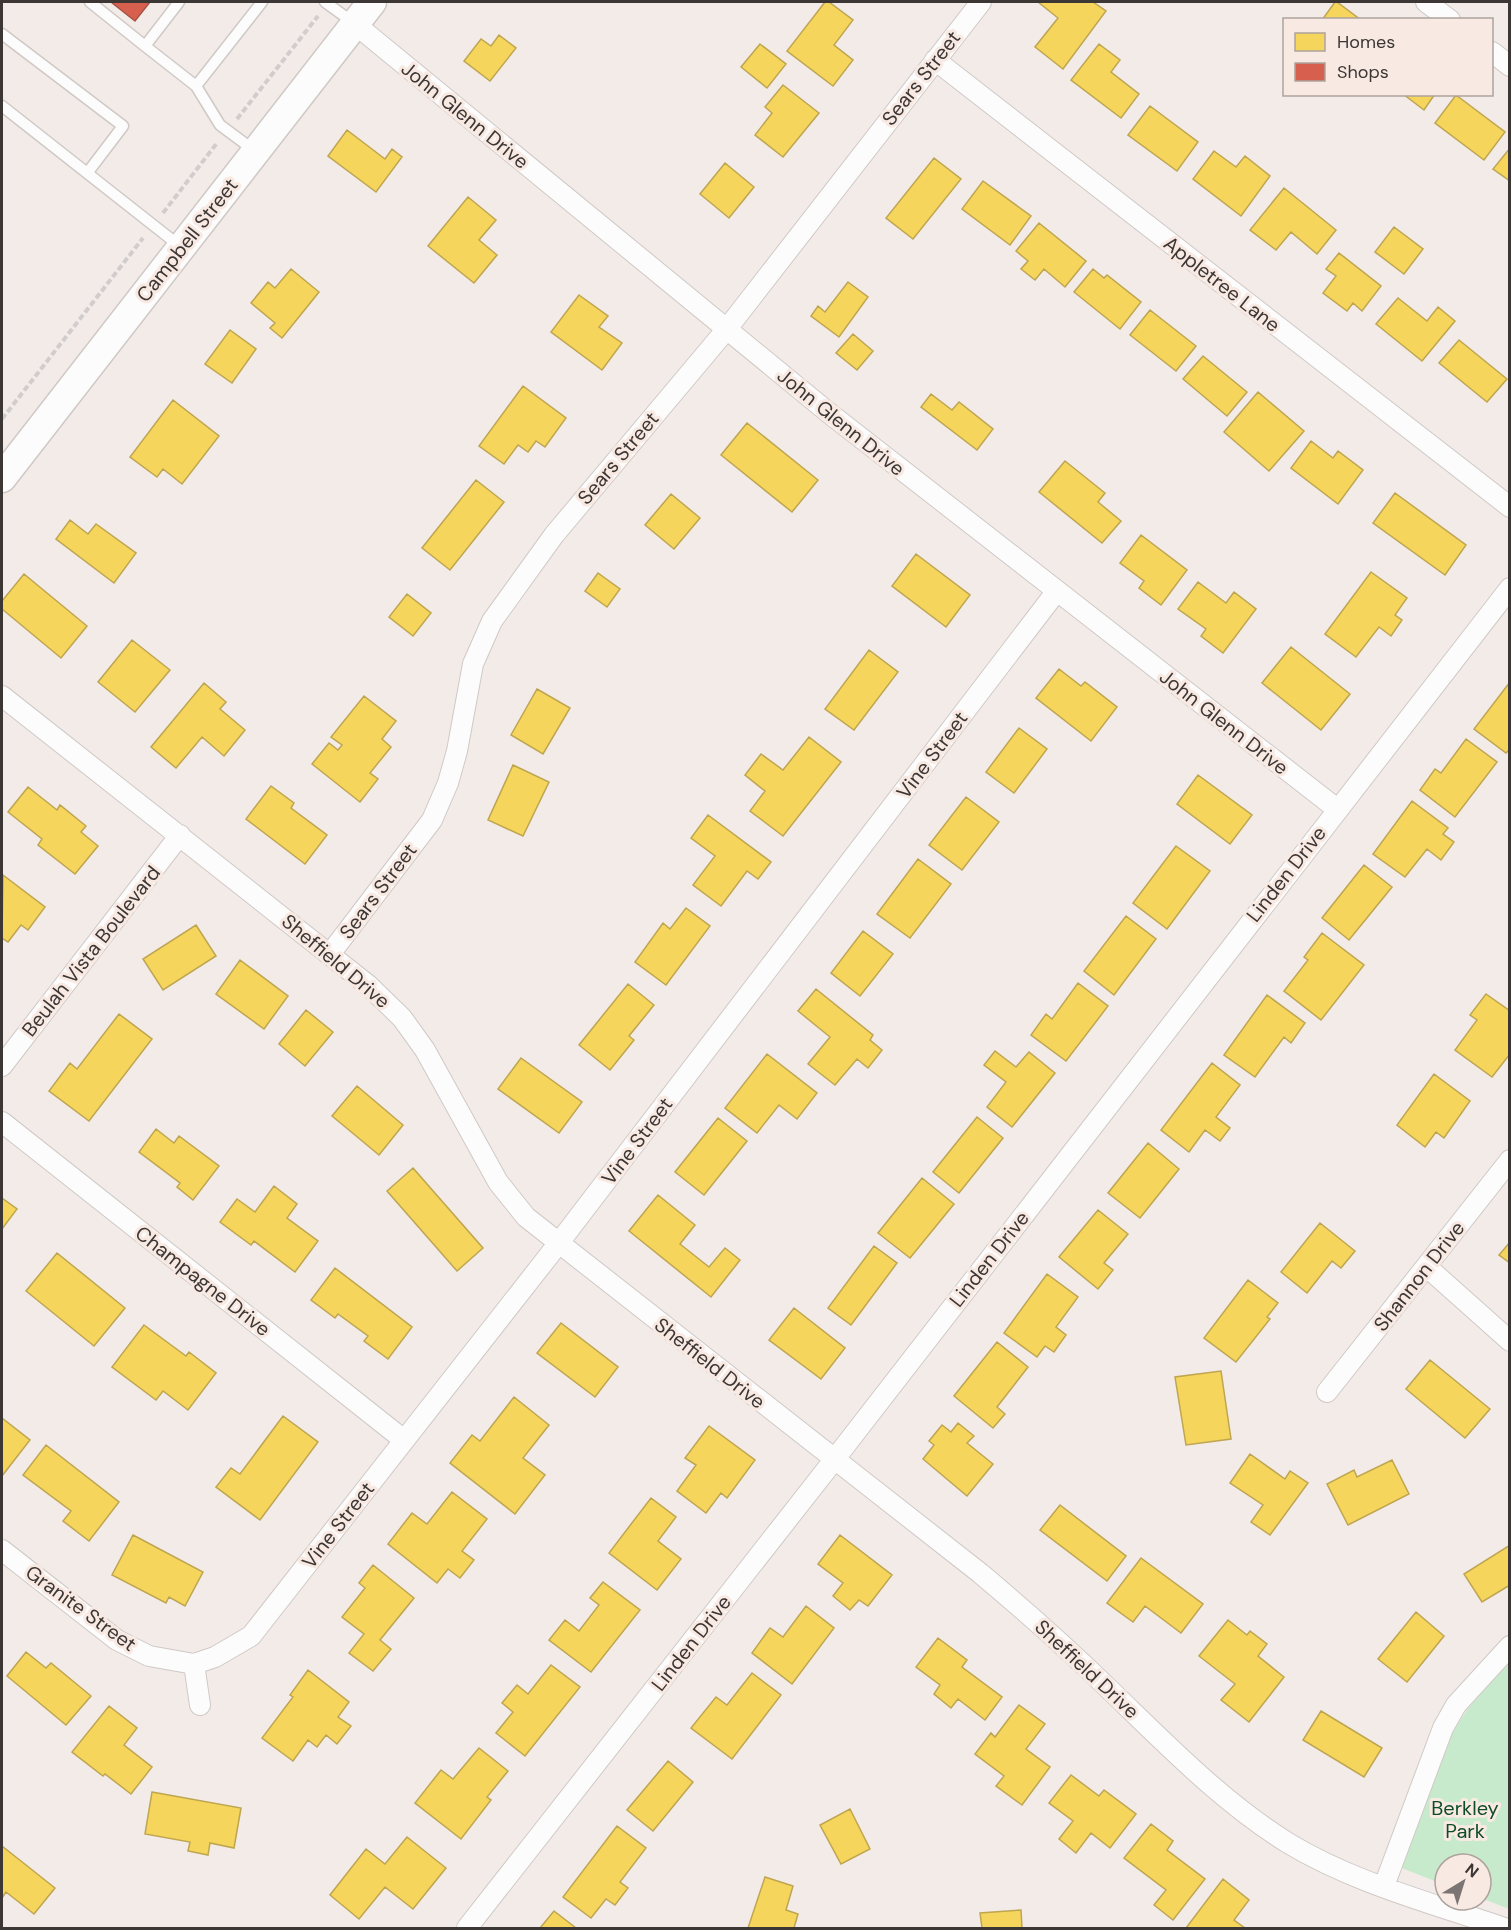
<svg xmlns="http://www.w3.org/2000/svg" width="1511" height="1930" font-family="'DM Sans',sans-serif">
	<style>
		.green { fill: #c8eacc }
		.homes { fill: #f6d55c; stroke: #bea550; stroke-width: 1.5 }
		.shops { fill: #d6604d; stroke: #a85346; stroke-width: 1.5 }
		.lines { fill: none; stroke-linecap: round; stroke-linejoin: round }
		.service-casing { stroke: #cfc9c6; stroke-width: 13 }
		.minor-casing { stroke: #cfc9c6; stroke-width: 22 }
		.secondary-casing { stroke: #cfc9c6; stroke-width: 31 }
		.path { stroke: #d1cdcc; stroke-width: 4; stroke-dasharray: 6 3; stroke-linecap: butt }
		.service { stroke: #fdfcfc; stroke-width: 10 }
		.minor { stroke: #fdfcfc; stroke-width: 20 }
		.secondary { stroke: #fdfcfc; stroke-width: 28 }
		.labels { text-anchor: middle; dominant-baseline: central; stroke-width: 6; stroke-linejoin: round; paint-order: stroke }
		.street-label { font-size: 20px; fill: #3c3634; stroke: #f8eae3 }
		.park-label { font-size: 20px; fill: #0e4c25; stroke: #f8eae3 }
	</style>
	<rect width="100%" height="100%" fill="#f3ebe8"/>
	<path class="green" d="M 1509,1663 L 1509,1909 L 1481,1898 L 1481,1864 L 1445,1864 L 1445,1885 L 1399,1867 L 1450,1736 L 1467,1710 L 1494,1677 Z"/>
	<path class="homes" d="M 825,2 L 829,2 L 853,20 L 834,45 L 853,60 L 833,86 L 787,51 Z
		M 1038,2 L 1093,2 L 1106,11 L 1063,69 L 1035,47 L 1058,18 Z
		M 1335,2 L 1337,2 L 1361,20 L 1322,20 Z
		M 499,35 L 516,48 L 490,81 L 464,61 L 481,39 L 491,46 Z
		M 760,44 L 786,64 L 767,88 L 741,67 Z
		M 1099,44 L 1120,60 L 1111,72 L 1139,94 L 1121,118 L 1071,80 Z
		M 783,85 L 819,113 L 783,157 L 755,135 L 772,113 L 765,107 Z
		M 1403,94 L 1435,94 L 1424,110 Z
		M 1456,95 L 1505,132 L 1484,160 L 1435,123 Z
		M 1150,106 L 1198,142 L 1177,171 L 1128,135 Z
		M 347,130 L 385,159 L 392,149 L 402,157 L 376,192 L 328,156 Z
		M 1510,148 L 1510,181 L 1493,169 Z
		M 1214,151 L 1236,167 L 1245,156 L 1270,176 L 1241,216 L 1193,179 Z
		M 934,158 L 961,179 L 913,239 L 886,218 Z
		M 725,163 L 754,187 L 729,218 L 700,194 Z
		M 983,181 L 1031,216 L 1010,245 L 962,209 Z
		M 1284,188 L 1336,230 L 1317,254 L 1291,232 L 1276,250 L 1250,230 Z
		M 468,197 L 496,220 L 479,240 L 497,255 L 474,283 L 428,246 Z
		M 1039,223 L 1086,261 L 1065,287 L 1044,269 L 1035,280 L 1021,269 L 1028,261 L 1016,251 Z
		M 1394,227 L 1423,249 L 1404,274 L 1375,252 Z
		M 1339,253 L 1381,286 L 1362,311 L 1353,303 L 1347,311 L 1323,293 L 1336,276 L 1326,269 Z
		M 291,269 L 319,292 L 282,338 L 270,328 L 275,323 L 251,303 L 268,282 L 275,288 Z
		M 1093,269 L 1104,278 L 1107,275 L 1141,302 L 1120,329 L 1074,292 Z
		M 848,282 L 868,297 L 839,337 L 811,316 L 818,306 L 825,312 Z
		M 579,295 L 608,316 L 599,327 L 622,343 L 602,370 L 551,332 Z
		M 1398,298 L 1427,321 L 1438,307 L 1455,321 L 1422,361 L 1376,324 Z
		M 1150,310 L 1196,346 L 1176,371 L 1130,335 Z
		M 230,330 L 256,349 L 232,383 L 205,364 Z
		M 853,334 L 873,351 L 857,370 L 836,353 Z
		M 1459,340 L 1507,379 L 1487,402 L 1439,363 Z
		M 1203,356 L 1247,392 L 1227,416 L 1183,379 Z
		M 523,386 L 566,418 L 545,447 L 536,441 L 528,452 L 518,445 L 504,464 L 479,446 Z
		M 1258,392 L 1304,431 L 1269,471 L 1224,432 Z
		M 931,394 L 952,410 L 959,402 L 993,429 L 977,450 L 921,407 Z
		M 173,400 L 219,436 L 182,484 L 163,469 L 157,477 L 130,457 Z
		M 747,423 L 818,480 L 792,512 L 721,455 Z
		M 1311,441 L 1333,458 L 1338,451 L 1363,470 L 1338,504 L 1291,468 Z
		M 1065,461 L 1105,493 L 1098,502 L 1121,521 L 1102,543 L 1039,492 Z
		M 476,480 L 504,502 L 450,570 L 422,548 Z
		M 1395,493 L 1466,545 L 1445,575 L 1373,523 Z
		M 671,494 L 700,518 L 674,549 L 645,525 Z
		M 70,520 L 88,534 L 96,524 L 136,553 L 114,583 L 56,539 Z
		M 1141,535 L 1187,570 L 1161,605 L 1139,588 L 1144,581 L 1120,563 Z
		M 916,554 L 970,595 L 946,627 L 892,586 Z
		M 1371,572 L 1407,598 L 1395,615 L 1402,620 L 1391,636 L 1379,627 L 1356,657 L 1325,634 Z
		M 598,573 L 620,589 L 607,607 L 585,591 Z
		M 24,574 L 87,626 L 61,658 L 2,609 L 2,601 Z
		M 1198,582 L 1226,603 L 1234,592 L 1256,609 L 1223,653 L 1201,636 L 1206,629 L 1178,609 Z
		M 407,594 L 431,613 L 413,636 L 389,617 Z
		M 132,640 L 170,670 L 135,712 L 98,682 Z
		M 1291,647 L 1350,694 L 1321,730 L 1262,683 Z
		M 869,650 L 898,672 L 854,730 L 825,709 Z
		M 1059,669 L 1081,686 L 1085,682 L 1117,707 L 1091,741 L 1036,698 Z
		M 1510,682 L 1510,749 L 1506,753 L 1474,729 Z
		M 204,683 L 226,702 L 220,709 L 245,730 L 224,756 L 202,737 L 176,768 L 151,747 Z
		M 537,689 L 570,708 L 543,754 L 511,735 Z
		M 364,696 L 396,721 L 382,739 L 391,747 L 370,773 L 378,779 L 360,802 L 312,764 L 329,743 L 338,750 L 342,745 L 331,737 Z
		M 1019,728 L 1047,749 L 1014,793 L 986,772 Z
		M 809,737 L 841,762 L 783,836 L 750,811 L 765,791 L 745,775 L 761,754 L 783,770 Z
		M 1466,739 L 1497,762 L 1455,817 L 1420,790 L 1435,769 L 1441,773 Z
		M 513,765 L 549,782 L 523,836 L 488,820 Z
		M 1198,775 L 1252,815 L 1230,844 L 1177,804 Z
		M 271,786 L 294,803 L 291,808 L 327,835 L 305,864 L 246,819 Z
		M 28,787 L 57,810 L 60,805 L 86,826 L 81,832 L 98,846 L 75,874 L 38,845 L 42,839 L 8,812 Z
		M 966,797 L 999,822 L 962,870 L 929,845 Z
		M 1412,801 L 1448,828 L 1443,834 L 1454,842 L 1441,860 L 1427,849 L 1405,877 L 1373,854 Z
		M 708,815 L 771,862 L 758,879 L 747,871 L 721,906 L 693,885 L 715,856 L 691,838 Z
		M 1176,846 L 1210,871 L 1167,929 L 1133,903 Z
		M 918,859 L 951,884 L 910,938 L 877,914 Z
		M 1364,865 L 1392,887 L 1349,940 L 1322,918 Z
		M 3,875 L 45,907 L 28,930 L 21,925 L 8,942 L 2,938 Z
		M 686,908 L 710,926 L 666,985 L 635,962 L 663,923 L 670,929 Z
		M 1126,916 L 1156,939 L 1114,995 L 1084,971 Z
		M 196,925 L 216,956 L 163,990 L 143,959 Z
		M 863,931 L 893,954 L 860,996 L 831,973 Z
		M 1322,933 L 1364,965 L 1321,1020 L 1284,991 L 1308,960 L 1304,957 Z
		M 240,960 L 288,996 L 264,1029 L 216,994 Z
		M 1078,983 L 1108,1006 L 1066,1061 L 1031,1035 L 1046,1014 L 1052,1019 Z
		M 628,984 L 654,1005 L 629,1036 L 634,1040 L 610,1070 L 579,1045 Z
		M 816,989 L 873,1035 L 870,1040 L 882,1050 L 868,1068 L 857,1059 L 835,1085 L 808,1064 L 830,1037 L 798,1011 Z
		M 1486,994 L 1510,1011 L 1510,1054 L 1492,1077 L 1455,1050 L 1477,1020 L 1470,1015 Z
		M 1267,995 L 1305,1023 L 1291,1043 L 1284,1037 L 1255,1077 L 1224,1055 Z
		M 306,1010 L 333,1032 L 305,1066 L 279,1044 Z
		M 119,1014 L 152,1039 L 89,1121 L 49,1091 L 70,1063 L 77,1069 Z
		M 995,1051 L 1016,1067 L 1029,1052 L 1055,1073 L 1012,1127 L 987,1107 L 1006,1082 L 984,1065 Z
		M 767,1054 L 817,1093 L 797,1119 L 779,1105 L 757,1133 L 725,1108 Z
		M 521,1058 L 582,1102 L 559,1133 L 498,1089 Z
		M 1212,1063 L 1240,1085 L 1216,1117 L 1230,1128 L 1220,1141 L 1205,1130 L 1189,1152 L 1161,1130 Z
		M 1434,1074 L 1470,1101 L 1444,1138 L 1436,1132 L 1425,1147 L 1397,1125 Z
		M 357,1086 L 403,1125 L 379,1155 L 332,1116 Z
		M 977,1117 L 1003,1138 L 959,1193 L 933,1172 Z
		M 718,1118 L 747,1141 L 704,1195 L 675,1172 Z
		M 156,1129 L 174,1143 L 179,1136 L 219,1166 L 193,1200 L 177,1187 L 180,1183 L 139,1152 Z
		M 1148,1143 L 1179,1169 L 1140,1218 L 1108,1193 Z
		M 413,1168 L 483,1248 L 457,1271 L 387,1191 Z
		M 922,1178 L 954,1204 L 910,1258 L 878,1233 Z
		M 274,1186 L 297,1204 L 287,1218 L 318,1241 L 295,1272 L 254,1241 L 251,1245 L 220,1222 L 237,1199 L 255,1212 Z
		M 658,1195 L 695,1225 L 680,1244 L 709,1267 L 725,1248 L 740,1260 L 711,1297 L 629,1231 Z
		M 2,1198 L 17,1209 L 2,1229 Z
		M 1098,1210 L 1128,1234 L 1104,1263 L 1113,1270 L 1098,1289 L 1059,1257 Z
		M 1320,1223 L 1355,1251 L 1341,1268 L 1332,1261 L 1307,1293 L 1281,1272 Z
		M 1510,1242 L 1510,1263 L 1499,1255 Z
		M 874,1246 L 897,1263 L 851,1325 L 828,1308 Z
		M 57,1253 L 125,1308 L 94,1346 L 26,1291 Z
		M 335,1268 L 412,1327 L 388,1359 L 364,1341 L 368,1336 L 338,1314 L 335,1318 L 311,1300 Z
		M 1047,1274 L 1078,1297 L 1056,1327 L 1066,1335 L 1054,1352 L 1045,1346 L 1037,1357 L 1004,1333 Z
		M 1248,1280 L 1278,1303 L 1267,1317 L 1270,1319 L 1236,1362 L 1204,1338 Z
		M 794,1308 L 845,1348 L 821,1379 L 769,1340 Z
		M 561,1323 L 618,1367 L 595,1397 L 537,1353 Z
		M 144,1325 L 186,1356 L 189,1352 L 216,1373 L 188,1410 L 163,1391 L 156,1400 L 112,1367 Z
		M 997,1342 L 1028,1367 L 997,1407 L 1005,1414 L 993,1428 L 954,1396 Z
		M 1430,1360 L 1490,1409 L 1465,1438 L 1406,1389 Z
		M 1221,1371 L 1231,1439 L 1186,1445 L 1175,1377 Z
		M 514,1397 L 549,1425 L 523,1458 L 545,1475 L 515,1514 L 450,1463 L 472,1435 L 480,1441 Z
		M 283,1416 L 318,1442 L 260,1520 L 216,1487 L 231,1468 L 240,1474 Z
		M 2,1418 L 30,1440 L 2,1476 Z
		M 958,1423 L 974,1436 L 967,1443 L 993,1464 L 967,1496 L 923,1459 L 934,1445 L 929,1441 L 942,1425 L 951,1432 Z
		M 709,1426 L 755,1460 L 727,1498 L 721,1493 L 706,1513 L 677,1491 L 696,1465 L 685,1458 Z
		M 46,1445 L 119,1502 L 89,1541 L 63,1521 L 71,1511 L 23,1475 Z
		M 1250,1454 L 1285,1479 L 1290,1471 L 1308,1483 L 1270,1535 L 1251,1522 L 1263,1505 L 1230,1483 Z
		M 1392,1460 L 1409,1494 L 1348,1525 L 1327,1484 L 1354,1470 L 1357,1477 Z
		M 452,1492 L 487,1519 L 462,1551 L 474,1560 L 460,1578 L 448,1569 L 437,1583 L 388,1544 L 412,1513 L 427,1524 Z
		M 651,1498 L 676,1517 L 658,1541 L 681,1559 L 657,1590 L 609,1553 Z
		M 1060,1505 L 1126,1556 L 1107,1581 L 1040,1530 Z
		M 133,1535 L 203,1572 L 185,1606 L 169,1597 L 166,1603 L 112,1575 Z
		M 840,1535 L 892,1575 L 868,1606 L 859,1600 L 850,1610 L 833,1596 L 843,1583 L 818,1564 Z
		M 1510,1545 L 1510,1585 L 1482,1602 L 1464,1574 Z
		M 1141,1558 L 1203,1604 L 1181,1633 L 1145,1606 L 1133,1622 L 1107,1603 Z
		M 373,1565 L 414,1598 L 380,1640 L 391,1649 L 373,1671 L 349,1653 L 364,1634 L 342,1617 L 365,1588 L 359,1583 Z
		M 603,1582 L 640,1610 L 591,1672 L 549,1640 L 565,1620 L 579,1631 L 599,1605 L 590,1598 Z
		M 806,1606 L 834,1628 L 792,1684 L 752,1653 L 770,1628 L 783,1637 Z
		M 1416,1612 L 1444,1636 L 1407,1682 L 1378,1659 Z
		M 1228,1620 L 1247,1635 L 1250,1631 L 1267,1644 L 1258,1656 L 1284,1677 L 1249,1722 L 1221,1700 L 1235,1684 L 1199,1656 Z
		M 938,1638 L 967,1660 L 962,1667 L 1002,1697 L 985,1720 L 958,1699 L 951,1708 L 934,1694 L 940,1685 L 916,1667 Z
		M 26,1652 L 46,1668 L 51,1663 L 91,1696 L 66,1725 L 7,1676 Z
		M 551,1665 L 580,1687 L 525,1756 L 496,1733 L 513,1712 L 502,1703 L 517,1685 L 528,1694 Z
		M 308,1670 L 349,1702 L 338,1717 L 351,1726 L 337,1744 L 326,1735 L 317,1747 L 308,1740 L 293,1761 L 262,1738 L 293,1697 L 290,1695 Z
		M 752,1673 L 781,1695 L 732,1759 L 691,1728 L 716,1697 L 727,1705 Z
		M 1019,1705 L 1045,1724 L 1026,1749 L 1050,1767 L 1022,1805 L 996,1786 L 1004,1776 L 975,1754 L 991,1733 L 995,1737 Z
		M 109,1706 L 137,1728 L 124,1745 L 152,1767 L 131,1794 L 105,1774 L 103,1776 L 72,1752 Z
		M 1321,1711 L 1382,1748 L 1364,1777 L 1303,1740 Z
		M 479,1748 L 508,1771 L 487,1797 L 491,1800 L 461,1839 L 415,1803 L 441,1770 L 453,1779 Z
		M 668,1761 L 693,1782 L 653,1831 L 627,1810 Z
		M 1071,1775 L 1099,1796 L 1104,1790 L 1136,1814 L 1110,1848 L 1091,1833 L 1076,1853 L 1059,1839 L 1073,1821 L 1049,1803 Z
		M 152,1792 L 241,1808 L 234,1848 L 210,1843 L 208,1855 L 188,1851 L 190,1842 L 145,1834 Z
		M 850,1809 L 870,1849 L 841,1864 L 820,1825 Z
		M 1151,1824 L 1173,1841 L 1167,1850 L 1205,1879 L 1173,1920 L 1154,1905 L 1166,1890 L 1124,1858 Z
		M 617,1826 L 646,1848 L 620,1882 L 628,1888 L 615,1905 L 606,1899 L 591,1918 L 563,1897 Z
		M 407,1837 L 446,1868 L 413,1909 L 385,1887 L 359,1919 L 330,1895 L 366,1849 L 385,1864 Z
		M 2,1846 L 55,1888 L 34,1914 L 6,1892 L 2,1898 Z
		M 765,1877 L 793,1886 L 786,1910 L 798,1914 L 794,1928 L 748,1928 Z
		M 1223,1879 L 1249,1900 L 1234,1920 L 1245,1928 L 1186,1928 Z
		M 1021,1910 L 1022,1928 L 982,1928 L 980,1913 Z
		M 554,1911 L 576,1928 L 540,1928 Z"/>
	<path class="shops" d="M 111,2 L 150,2 L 135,21 Z"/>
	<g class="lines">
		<defs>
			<path id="service" d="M 90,2 L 145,46
				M 179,2 L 145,46 L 196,86 L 220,125 L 255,151
				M 325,2 L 354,23
				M 2,34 L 123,126 L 88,172
				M 196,86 L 262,2
				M 2,106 L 181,247"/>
			<path id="minor" d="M 1426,2 L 1450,20
				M 355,24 L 829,413 L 1337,809
				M 1492,52 L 1510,66
				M 935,60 L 1510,507
				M 2,696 L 368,985 L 402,1018 L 425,1050 L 498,1182 L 526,1217 L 980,1573 C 1024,1610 1067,1648 1109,1689 C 1165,1743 1222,1802 1288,1843 C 1354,1883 1432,1903 1504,1928
				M 330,954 L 432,820 L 448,783 L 457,751 L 473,664 L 492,621 L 554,535 L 726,330 L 981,2
				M 2,1066 L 180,835
				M 2,1122 L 404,1440
				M 1427,1267 L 1510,1341
				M 1327,1392 L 1510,1160
				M 2,1550 L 117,1640 L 149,1656 L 194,1664 L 215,1657 L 251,1636 L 558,1244 L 1056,592
				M 194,1664 L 200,1705
				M 1384,1886 L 1443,1728 L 1456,1705 L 1510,1646
				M 467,1928 L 834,1460 L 1510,588"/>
			<path id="secondary" d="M 2,478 L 372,2"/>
		</defs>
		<use href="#service" class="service-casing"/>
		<use href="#minor" class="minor-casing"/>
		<use href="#secondary" class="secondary-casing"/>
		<path class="path" d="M 237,119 L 318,16
			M 163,213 L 217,143
			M 2,419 L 143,238"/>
		<use href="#service" class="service"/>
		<use href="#minor" class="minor"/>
		<use href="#secondary" class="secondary"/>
	</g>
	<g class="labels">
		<g class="street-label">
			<text transform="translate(921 78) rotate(-52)">Sears Street</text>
			<text transform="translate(465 115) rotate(39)">John Glenn Drive</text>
			<text transform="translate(187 240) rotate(-52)">Campbell Street</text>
			<text transform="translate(1222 284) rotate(38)">Appletree Lane</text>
			<text transform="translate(841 422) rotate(39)">John Glenn Drive</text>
			<text transform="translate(618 458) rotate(-50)">Sears Street</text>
			<text transform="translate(1224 722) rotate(38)">John Glenn Drive</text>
			<text transform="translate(932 755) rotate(-53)">Vine Street</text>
			<text transform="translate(1286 874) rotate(-52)">Linden Drive</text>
			<text transform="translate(378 891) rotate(-53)">Sears Street</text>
			<text transform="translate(91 951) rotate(-52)">Beulah Vista Boulevard</text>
			<text transform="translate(336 961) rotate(40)">Sheffield Drive</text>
			<text transform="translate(637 1141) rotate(-53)">Vine Street</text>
			<text transform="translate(989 1259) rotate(-52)">Linden Drive</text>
			<text transform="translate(1419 1276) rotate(-52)">Shannon Drive</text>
			<text transform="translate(203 1281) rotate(38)">Champagne Drive</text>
			<text transform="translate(710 1363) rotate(38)">Sheffield Drive</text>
			<text transform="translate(338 1525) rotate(-52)">Vine Street</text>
			<text transform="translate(81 1608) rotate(36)">Granite Street</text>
			<text transform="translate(691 1643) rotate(-52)">Linden Drive</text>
			<text transform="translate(1087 1669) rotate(43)">Sheffield Drive</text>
		</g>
		<g class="park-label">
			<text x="1465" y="1808">Berkley<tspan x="1465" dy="23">Park</tspan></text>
		</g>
	</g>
	<rect width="1511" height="1930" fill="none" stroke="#3c3634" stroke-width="6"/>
	<rect x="1283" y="18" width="210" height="78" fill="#f8eae3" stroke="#ada29d" stroke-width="1.5"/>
	<rect x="1295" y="33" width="30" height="18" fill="#f6d55c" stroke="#ada29d" stroke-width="1.5"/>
	<text x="1337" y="48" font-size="18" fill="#3c3634">Homes</text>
	<rect x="1295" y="63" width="30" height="18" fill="#d6604d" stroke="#ada29d" stroke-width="1.5"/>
	<text x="1337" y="78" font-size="18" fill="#3c3634">Shops</text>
	<g transform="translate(1463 1882) rotate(38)"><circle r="28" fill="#f8eae3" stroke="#ada29d" stroke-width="1.5"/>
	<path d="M0-4.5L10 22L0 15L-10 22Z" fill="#7c7573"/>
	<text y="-9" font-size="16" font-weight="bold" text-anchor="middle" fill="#3c3634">N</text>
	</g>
</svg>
